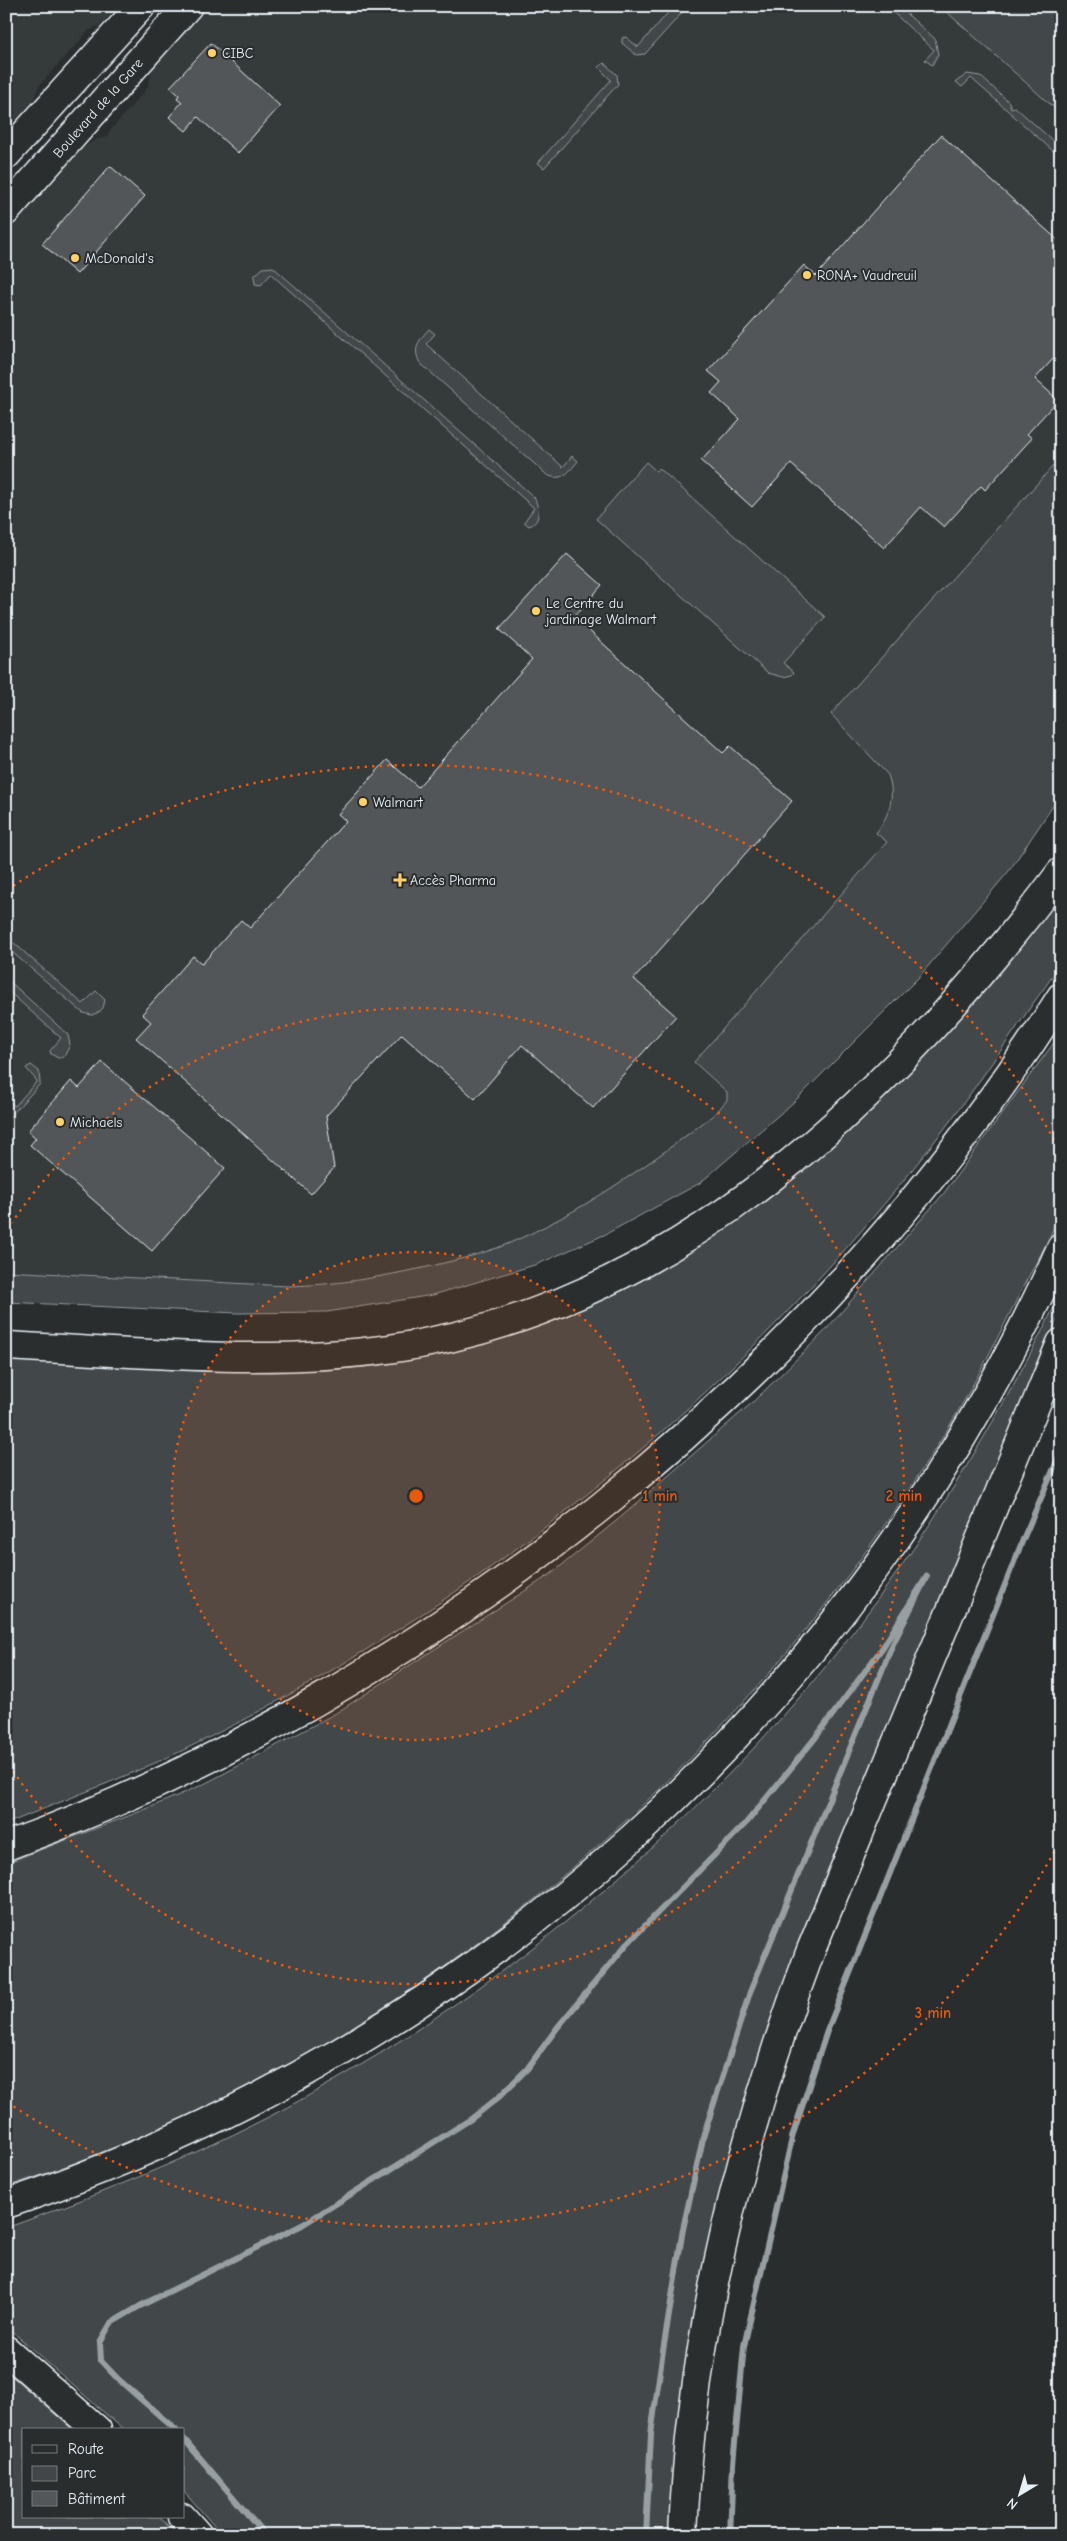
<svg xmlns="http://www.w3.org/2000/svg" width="1067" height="2541" font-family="'Comic Neue',sans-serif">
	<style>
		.built { fill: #363a3b }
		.green { fill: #424648; stroke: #959ca0 }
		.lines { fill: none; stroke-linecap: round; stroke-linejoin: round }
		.stream { stroke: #989fa3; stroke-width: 6 }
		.building { fill: #535759; stroke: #e8f1f8 }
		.major-casing { stroke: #e8f1f8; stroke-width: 31 }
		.highway-casing { stroke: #e8f1f8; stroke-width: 31 }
		.major { stroke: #2a2d2e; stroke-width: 28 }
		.highway { stroke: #2a2d2e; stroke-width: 28 }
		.ring { fill: none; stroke: #e8590c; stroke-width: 2.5; stroke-dasharray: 2.5 5 }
		.poi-dot { fill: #ffd166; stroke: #2a2d2e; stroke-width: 2 }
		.labels { text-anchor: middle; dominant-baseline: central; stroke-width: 4; stroke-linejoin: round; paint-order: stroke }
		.poi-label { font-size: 14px; fill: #e8f1f8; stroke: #2a2d2e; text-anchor: start }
		.street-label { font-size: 14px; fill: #e8f1f8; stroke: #2a2d2e }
		.centre { fill: #e8590c; stroke: #2a2d2e; stroke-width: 2.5 }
		.ring-label { font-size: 15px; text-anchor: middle; font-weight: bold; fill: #e8590c; stroke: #2a2d2e; stroke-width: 4; stroke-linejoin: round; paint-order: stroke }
	</style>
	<rect width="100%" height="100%" fill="#2a2d2e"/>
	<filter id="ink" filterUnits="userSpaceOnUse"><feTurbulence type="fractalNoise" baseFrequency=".02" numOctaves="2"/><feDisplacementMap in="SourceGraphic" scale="10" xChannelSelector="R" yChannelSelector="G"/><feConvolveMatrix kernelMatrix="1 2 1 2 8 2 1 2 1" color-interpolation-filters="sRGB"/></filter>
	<g filter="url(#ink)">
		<path class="built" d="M 6,6 L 118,6 L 102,24 L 88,31 L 38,87 L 34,100 L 6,131 Z
			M 205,6 L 952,6 L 1061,103 L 1061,457 L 862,681 L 956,763 L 694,1062 L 753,1114 L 631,1205 L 341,1301 L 6,1293 L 6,229 L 80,146 L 83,148 L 97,139 L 108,137 L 108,133 L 148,87 L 153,66 Z"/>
		<path class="green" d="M 674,6 L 688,6 L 645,54 L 636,55 L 622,43 L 622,38 L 626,37 L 638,47 Z
			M 886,6 L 898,6 L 935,39 L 938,54 L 932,65 L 925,60 L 934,50 Z
			M 940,6 L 1061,6 L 1061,114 Z
			M 604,63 L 617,75 L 618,84 L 544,168 L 538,163 L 611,80 L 598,67 Z
			M 967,74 L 980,76 L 1009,102 L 1011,108 L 1015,107 L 1061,148 L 1061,158 L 971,78 L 962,87 L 956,82 Z
			M 273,267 L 535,498 C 538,508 542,522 529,526 L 524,522 L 534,508 L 271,274 L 261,285 L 255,284 L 254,276 L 263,268 Z
			M 429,329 L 435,334 L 426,344 L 563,467 L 572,456 L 578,461 C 569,472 562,482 547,475 L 420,363 C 412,348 419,340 429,329 Z
			M 1061,457 L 1061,794 L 1009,871 L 918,978 L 796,1100 L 700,1183 L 606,1234 L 538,1264 L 433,1295 L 327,1312 L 237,1313 L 6,1302 L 6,1271 L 287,1286 C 338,1285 374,1278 423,1268 C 456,1260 490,1253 521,1238 C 591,1206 655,1160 716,1113 L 727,1100 L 727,1092 L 694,1062 L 887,842 L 876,833 C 889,816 896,796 888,775 L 831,714 Z
			M 646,462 L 656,471 L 659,468 L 825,617 L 783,663 L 794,672 L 792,675 L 783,677 L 768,673 L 596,519 Z
			M 1061,892 C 1061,910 1064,942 1061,958 C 1057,973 1043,989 1034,1002 C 1004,1046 974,1090 941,1133 C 747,1387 493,1594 208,1738 C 143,1771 74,1796 6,1824 L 6,1360 C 74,1364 142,1367 209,1370 C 269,1371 329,1373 388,1364 C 603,1334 766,1219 913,1066 C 966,1011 1016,954 1061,892 Z
			M 6,936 L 83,1004 L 96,991 L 105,1000 L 103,1008 L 99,1012 L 92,1015 L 83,1013 L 6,947 Z
			M 6,978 L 68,1035 L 70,1045 L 64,1057 L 58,1058 L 51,1054 L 50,1051 L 61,1038 L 6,989 Z
			M 1061,1033 C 1061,1074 1061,1116 1061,1157 C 1061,1173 1064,1192 1060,1207 C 1055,1232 1037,1261 1025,1283 C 1000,1333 976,1382 947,1430 C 733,1780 398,2060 6,2187 L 6,1863 L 144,1810 L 202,1785 L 246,1762 L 336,1713 L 551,1574 L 621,1517 L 754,1401 L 824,1332 L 944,1193 Z
			M 31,1065 L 39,1071 L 40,1084 L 6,1121 L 6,1099 L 15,1106 L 37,1081 L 26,1068 Z
			M 1061,1293 L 1061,1311 L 1023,1398 L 835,1857 L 766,2034 L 747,2093 L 718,2199 L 704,2264 L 670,2535 L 222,2535 L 184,2491 L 184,2430 L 124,2430 L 6,2326 L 6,2228 C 109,2191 210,2150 306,2097 C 494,1992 666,1853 806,1690 C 908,1570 992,1434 1061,1293 Z
			M 6,2371 L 73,2430 L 24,2430 L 24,2517 L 160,2517 L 176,2535 L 6,2535 Z"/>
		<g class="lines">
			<path class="stream" d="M 176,2430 L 118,2379 L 101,2361 L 100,2342 L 111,2323 L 140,2306 L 302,2225 L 471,2119 L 499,2097 L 527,2069 L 557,2028 L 627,1944 L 747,1822 L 816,1737 L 883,1647 L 927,1576 L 892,1646 L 750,1992 L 704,2134 L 683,2229 L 662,2357 L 651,2434 L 646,2535
				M 184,2439 L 265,2535
				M 730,2535 L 733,2464 L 744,2346 L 793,2134 L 827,2031 L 1024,1537 L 1061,1452"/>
		</g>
		<path class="building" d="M 211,43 L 280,106 L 238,153 L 198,117 L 186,131 L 169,117 L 182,102 L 177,98 L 179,95 L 170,87 Z
			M 941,135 L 1061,243 L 1061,350 L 1035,379 L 1058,400 L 1027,434 L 1032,438 L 985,490 L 981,486 L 944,527 L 921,507 L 884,548 L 791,464 L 752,507 L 701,461 L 740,419 L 711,393 L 721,382 L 708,371 L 804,265 L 816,276 Z
			M 110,166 L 145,196 L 77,274 L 42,244 Z
			M 567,554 L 602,585 L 574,617 L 723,753 L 730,746 L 792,801 L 634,979 L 676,1016 L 593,1108 L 522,1045 L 475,1099 L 402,1034 L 326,1116 L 334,1168 L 311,1194 L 136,1038 L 151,1022 L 142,1014 L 193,956 L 202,964 L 241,920 L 250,928 L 346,821 L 338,814 L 387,760 L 418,787 L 532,659 L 499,629 Z
			M 102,1062 L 225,1168 L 152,1251 L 30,1145 L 36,1138 L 28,1131 L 71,1081 L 79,1088 Z"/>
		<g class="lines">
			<defs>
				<g id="major">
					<path d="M 6,155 L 141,6"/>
					<path id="s1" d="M 6,211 L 188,6"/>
				</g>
				<path id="highway" d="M 6,1346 C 132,1352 263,1366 389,1349 C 676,1309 894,1094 1061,872
					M 6,1846 C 428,1692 820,1377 1061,997
					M 6,2204 C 476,2046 857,1702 1061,1248
					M 6,2350 L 97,2430
					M 182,2517 L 198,2535
					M 683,2535 C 691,2335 741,2136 811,1950 L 1061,1343"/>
			</defs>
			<use href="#major" class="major-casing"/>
			<use href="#highway" class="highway-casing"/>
			<use href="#major" class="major"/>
			<use href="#highway" class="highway"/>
		</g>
	</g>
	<circle cx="416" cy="1496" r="244" fill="#e8590c" fill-opacity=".12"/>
	<g class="ring">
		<circle cx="416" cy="1496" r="244"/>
		<path d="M7 1230A488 488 0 1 1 7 1762"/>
		<path d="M1058 1845A731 731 0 0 1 7 2102M7 890A731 731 0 0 1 1058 1147"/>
	</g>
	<g class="poi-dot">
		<circle cx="212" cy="53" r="5"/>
		<circle cx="75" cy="258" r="5"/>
		<circle cx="807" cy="275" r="5"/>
		<circle cx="536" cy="611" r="5"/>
		<circle cx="363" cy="802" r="5"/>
		<path d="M397.5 872.5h5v5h5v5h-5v5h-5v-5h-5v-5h5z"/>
		<circle cx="60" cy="1122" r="5"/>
	</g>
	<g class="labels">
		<g class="poi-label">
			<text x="222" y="53">CIBC</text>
			<text x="85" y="258">McDonald's</text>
			<text x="817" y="275">RONA+ Vaudreuil</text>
			<text x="546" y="603">Le Centre du<tspan x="546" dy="16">jardinage Walmart</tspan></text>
			<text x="373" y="802">Walmart</text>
			<text x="410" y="880">Accès Pharma</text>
			<text x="70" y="1122">Michaels</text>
		</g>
		<g class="street-label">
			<text stroke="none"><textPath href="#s1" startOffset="138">Boulevard de la Gare</textPath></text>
		</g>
	</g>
	<circle cx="416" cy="1496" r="8" class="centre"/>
	<g class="ring-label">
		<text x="660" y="1501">1 min</text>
		<text x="904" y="1501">2 min</text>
		<text x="933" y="2018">3 min</text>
	</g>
	<rect width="1067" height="2541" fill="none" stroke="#2a2d2e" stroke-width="25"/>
	<rect x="12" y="12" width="1042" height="2516" fill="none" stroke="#e8f1f8" stroke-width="2" filter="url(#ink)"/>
	<rect x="22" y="2428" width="162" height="90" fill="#2a2d2e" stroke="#767b7f"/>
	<rect x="32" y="2445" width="25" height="8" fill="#2a2d2e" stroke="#767b7f"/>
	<text x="68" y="2454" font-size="15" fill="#e8f1f8">Route</text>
	<rect x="32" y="2466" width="25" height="15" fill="#424648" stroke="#767b7f"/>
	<text x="68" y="2478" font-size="15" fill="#e8f1f8">Parc</text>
	<rect x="32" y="2491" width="25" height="15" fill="#535759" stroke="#767b7f"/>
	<text x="68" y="2504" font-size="15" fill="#e8f1f8">Bâtiment</text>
	<g transform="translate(1020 2494) rotate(218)" stroke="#2a2d2e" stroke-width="4" paint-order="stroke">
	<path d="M0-4L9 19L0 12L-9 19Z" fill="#e8f1f8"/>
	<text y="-8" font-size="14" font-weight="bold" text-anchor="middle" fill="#e8f1f8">N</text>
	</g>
</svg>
